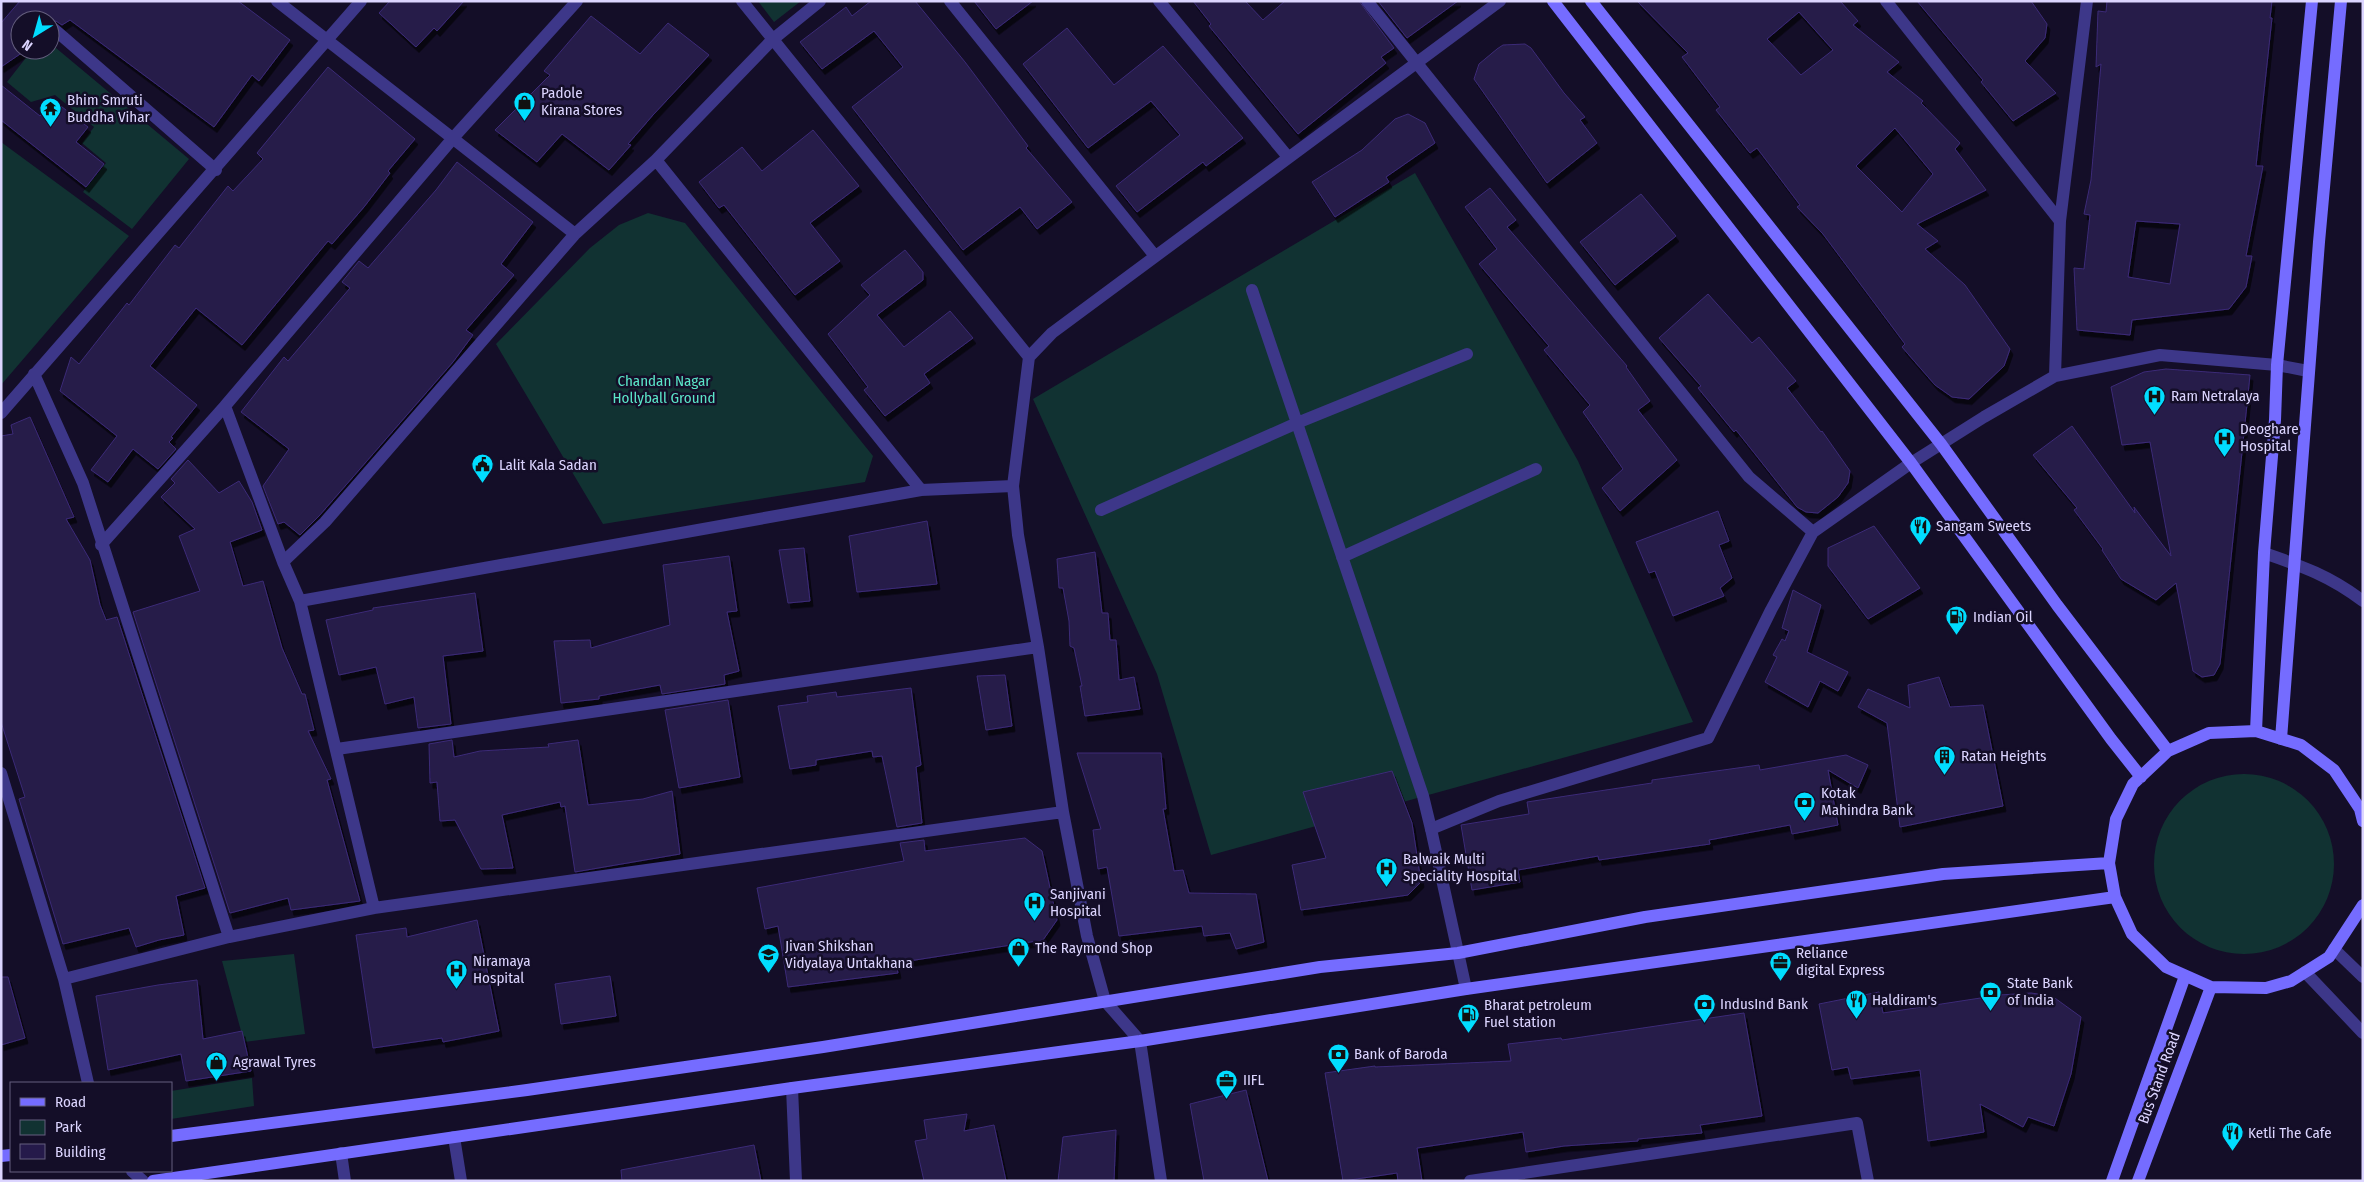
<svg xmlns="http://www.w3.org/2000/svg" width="2364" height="1182" font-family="'Fira Sans Condensed',sans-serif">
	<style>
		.green { fill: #113232 }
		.building { fill: #251a4a; stroke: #3c2b77; fill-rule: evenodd; filter: url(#shadow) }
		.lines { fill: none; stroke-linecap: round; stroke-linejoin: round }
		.service { stroke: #3d3789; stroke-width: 12 }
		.minor { stroke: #3d3789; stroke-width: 12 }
		.tertiary { stroke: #3d3789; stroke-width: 12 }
		.secondary { stroke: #756cff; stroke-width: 12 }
		.labels { text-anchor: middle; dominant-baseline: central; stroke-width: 5; stroke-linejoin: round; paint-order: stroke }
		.poi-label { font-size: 15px; fill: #dcd5ff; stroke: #140e28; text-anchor: start }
		.park-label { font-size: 15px; fill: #5be5c8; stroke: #140e28 }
		.street-label { font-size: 15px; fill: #dcd5ff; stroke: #140e28 }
	</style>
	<defs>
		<filter id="shadow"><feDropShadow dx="3" dy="5.5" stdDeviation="0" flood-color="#0009"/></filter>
	</defs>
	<rect width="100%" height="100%" fill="#140e28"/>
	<path class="green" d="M 758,1 L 801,1 L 774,22 Z
		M 50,43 L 189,159 L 132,229 L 83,192 L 106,163 L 82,143 L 94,127 L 55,95 L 31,102 L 7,82 L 32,50 L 50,50 Z
		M 1,142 L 129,236 L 1,385 Z
		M 1415,173 L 1578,461 L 1693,722 L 1211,855 L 1157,674 L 1033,399 Z
		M 648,213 L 685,223 L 873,456 L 865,482 L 603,524 L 496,344 L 590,248 L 619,225 Z
		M2154 864a90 90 0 1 1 180 0a90 90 0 1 1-180 0Z
		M 294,954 L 305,1034 L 244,1042 L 222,961 Z
		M 252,1078 L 254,1106 L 171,1119 L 171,1091 Z"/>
	<path class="building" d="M 20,1 L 238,1 L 290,40 L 259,81 L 252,75 L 214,127 L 70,20 L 62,25 L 56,21 L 50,22 L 50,20 L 20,20 L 20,50 L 26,50 L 1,67 L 1,23 Z
		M 390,1 L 464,1 L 437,31 L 434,28 L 416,47 L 379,13 Z
		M 871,1 L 915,1 L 965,62 L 1028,146 L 1026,148 L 1072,202 L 1037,229 L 1020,207 L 963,250 L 852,107 L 903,67 L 874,31 L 822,69 L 800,42 L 846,7 L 852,16 Z
		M 974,1 L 1033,1 L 996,29 Z
		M 1193,1 L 1245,1 L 1263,20 L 1285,1 L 1359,1 L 1394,48 L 1381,57 L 1386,63 L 1298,134 L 1209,26 L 1211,24 Z
		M 1378,1 L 1458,1 L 1407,38 Z
		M 1637,1 L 1840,1 L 1858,21 L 1853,25 L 1899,62 L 1887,72 L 1923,101 L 1921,103 L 1960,143 L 1955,149 L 1986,190 L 1917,224 L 1938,241 L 1925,249 L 1965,285 L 2010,349 L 2004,366 L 1969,399 L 1952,397 L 1935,385 L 1902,347 L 1905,344 L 1823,234 L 1797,207 L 1800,205 L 1757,148 L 1750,153 L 1716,110 L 1720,107 L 1682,57 L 1688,53 ZM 1799,12 L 1833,50 L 1801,75 L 1767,39 ZM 1895,128 L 1933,174 L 1902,212 L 1856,166 Z
		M 1917,1 L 2031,1 L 2047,24 L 2045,38 L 2025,61 L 2056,93 L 2013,121 L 1981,82 L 1983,80 Z
		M 2107,1 L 2272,1 L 2270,18 L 2272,18 L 2256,166 L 2263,166 L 2246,256 L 2252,256 L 2246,287 L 2229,309 L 2132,320 L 2130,335 L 2077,330 L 2074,268 L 2084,269 L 2090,215 L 2084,214 L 2091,180 L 2101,64 L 2096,67 L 2098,11 L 2106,12 ZM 2136,221 L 2180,224 L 2170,284 L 2128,277 Z
		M 591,16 L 640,54 L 668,23 L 709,55 L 653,115 L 628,144 L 631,145 L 609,170 L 562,134 L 537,162 L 495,130 L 550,75 L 544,71 Z
		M 1067,28 L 1114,85 L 1163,46 L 1243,138 L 1206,166 L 1203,162 L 1137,212 L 1116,186 L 1180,135 L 1151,101 L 1088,148 L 1023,64 Z
		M 1525,44 L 1531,48 L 1564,93 L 1585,117 L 1580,120 L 1597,143 L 1547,183 L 1474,79 L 1479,64 L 1497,49 L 1503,45 Z
		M 328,67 L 415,139 L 388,171 L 390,173 L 364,207 L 332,244 L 328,241 L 242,345 L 196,308 L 150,366 L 197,405 L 171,437 L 173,438 L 169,442 L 176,449 L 158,469 L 133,449 L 108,482 L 91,470 L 117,436 L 60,391 L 71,357 L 79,364 L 127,303 L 129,305 L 175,245 L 179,248 L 228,186 L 233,191 L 263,159 L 257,153 Z
		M 1,85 L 40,116 L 53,100 L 88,127 L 76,142 L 104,164 L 86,187 L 1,120 Z
		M 1408,114 L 1425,123 L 1435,143 L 1386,177 L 1389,182 L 1335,217 L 1312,182 L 1362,150 L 1395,119 Z
		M 813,130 L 859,186 L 810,223 L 840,261 L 795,295 L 724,205 L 719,208 L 699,182 L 742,147 L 762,171 Z
		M 457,162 L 533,222 L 501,264 L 514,275 L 466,330 L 473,335 L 453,362 L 319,516 L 300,535 L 284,522 L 278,524 L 263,486 L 289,449 L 241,412 L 284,357 L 288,361 L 350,288 L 342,282 L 359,261 L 368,268 L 436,190 Z
		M 1490,188 L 1516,220 L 1507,227 L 1627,366 L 1626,367 L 1650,401 L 1638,410 L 1677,460 L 1620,511 L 1602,488 L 1623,469 L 1583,412 L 1590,405 L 1544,350 L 1549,346 L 1479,264 L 1497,249 L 1465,207 Z
		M 1641,194 L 1676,236 L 1615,285 L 1580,242 Z
		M 905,250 L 923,272 L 923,280 L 877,315 L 904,347 L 950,311 L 973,338 L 924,374 L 930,383 L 885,416 L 864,390 L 868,387 L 828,334 L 870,295 L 861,285 Z
		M 1708,294 L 1752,343 L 1759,337 L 1796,381 L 1787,388 L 1821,432 L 1822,431 L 1850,471 L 1848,483 L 1838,497 L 1818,513 L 1806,512 L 1797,507 L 1736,430 L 1734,432 L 1698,388 L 1701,386 L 1659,338 Z
		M 2166,369 L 2250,375 L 2220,664 L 2214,675 L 2202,677 L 2193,671 L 2176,583 L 2156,600 L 2121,579 L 2102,550 L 2103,549 L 2074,510 L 2077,508 L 2033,455 L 2072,426 L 2135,513 L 2134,507 L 2171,556 L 2150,442 L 2122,445 L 2111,387 L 2144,372 Z
		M 30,417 L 74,517 L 66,519 L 90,560 L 100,605 L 106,620 L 117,617 L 205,888 L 176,896 L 184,935 L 159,940 L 136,947 L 129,928 L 63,944 L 19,799 L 25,797 L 1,722 L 1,436 L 13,434 L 11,425 Z
		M 188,460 L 219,493 L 239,481 L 252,502 L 262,530 L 230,542 L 243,586 L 263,581 L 282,648 L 302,694 L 305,694 L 314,730 L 308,731 L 331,779 L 327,780 L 360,901 L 291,910 L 288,898 L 230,913 L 133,612 L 200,591 L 179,536 L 195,529 L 161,497 L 175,483 L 171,479 Z
		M 1718,511 L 1729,541 L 1719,545 L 1732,578 L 1720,588 L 1724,596 L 1673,616 L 1655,571 L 1649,573 L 1636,542 Z
		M 927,521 L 937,584 L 857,592 L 849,536 Z
		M 1874,526 L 1920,588 L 1868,619 L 1828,566 L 1828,548 Z
		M 804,548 L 810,601 L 788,603 L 779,550 Z
		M 1095,552 L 1102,613 L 1108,613 L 1110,640 L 1116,640 L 1119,680 L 1134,677 L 1140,709 L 1085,716 L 1080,686 L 1082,686 L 1074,648 L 1070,646 L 1069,621 L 1063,588 L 1059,588 L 1057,559 Z
		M 729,556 L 737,611 L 727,612 L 739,671 L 724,675 L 725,684 L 662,694 L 660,685 L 599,696 L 599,699 L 561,703 L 554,641 L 590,640 L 591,648 L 670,625 L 663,565 Z
		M 1793,590 L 1821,605 L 1807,652 L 1848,672 L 1838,691 L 1820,681 L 1808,707 L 1765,682 L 1777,657 L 1773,655 L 1782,639 L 1785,641 L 1789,631 L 1782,628 Z
		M 475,593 L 483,651 L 443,656 L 451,724 L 418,728 L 414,697 L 385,704 L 376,667 L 339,675 L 326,620 L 373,610 L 373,608 Z
		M 1005,675 L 1012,726 L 986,730 L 977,676 Z
		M 1939,677 L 1950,707 L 1983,705 L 2003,806 L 1900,827 L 1887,723 L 1858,707 L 1868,689 L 1910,708 L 1908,685 Z
		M 911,688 L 921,765 L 916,767 L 922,823 L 897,827 L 882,756 L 873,757 L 872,751 L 816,760 L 816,765 L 790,769 L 778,706 L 808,702 L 807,696 L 836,692 L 837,697 Z
		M 728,700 L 740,777 L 679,788 L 665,710 Z
		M 452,740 L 454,757 L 480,751 L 549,747 L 548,744 L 578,740 L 588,805 L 643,799 L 672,791 L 680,854 L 575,872 L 565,806 L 561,807 L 560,802 L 502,815 L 513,868 L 481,869 L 455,820 L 440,821 L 437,782 L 430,783 L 429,744 Z
		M 1077,753 L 1161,753 L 1166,809 L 1163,809 L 1174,871 L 1183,870 L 1189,893 L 1256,894 L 1264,942 L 1236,949 L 1230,933 L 1204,936 L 1202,926 L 1119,936 L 1107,867 L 1098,869 L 1093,830 L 1101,829 Z
		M 1846,755 L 1868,765 L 1858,788 L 1828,770 L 1838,825 L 1792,834 L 1790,825 L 1709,840 L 1710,844 L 1599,860 L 1598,856 L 1518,870 L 1520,882 L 1472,890 L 1461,825 L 1529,814 L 1527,802 L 1652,783 L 1652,780 L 1759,765 L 1760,770 Z
		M 1392,771 L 1412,823 L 1421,882 L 1408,895 L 1301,910 L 1292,865 L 1326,858 L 1303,792 Z
		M 1025,838 L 1042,851 L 1057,920 L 1043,940 L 896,963 L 898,973 L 788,987 L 778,926 L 765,929 L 757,888 L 904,861 L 900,843 L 924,840 L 925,851 Z
		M 477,920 L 499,1031 L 443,1042 L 442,1038 L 373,1048 L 356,935 L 406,928 L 407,937 Z
		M 610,976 L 616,1016 L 561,1024 L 555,984 Z
		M 1,977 L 8,977 L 25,1038 L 1,1045 Z
		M 197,980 L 203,1039 L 242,1031 L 251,1071 L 186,1081 L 181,1054 L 108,1070 L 96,996 L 158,985 Z
		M 1879,992 L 1883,1013 L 2000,995 L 2031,993 L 2052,996 L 2081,1017 L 2071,1074 L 2054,1126 L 2028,1117 L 2023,1127 L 1980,1104 L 1984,1132 L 1928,1141 L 1920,1070 L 1851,1079 L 1848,1067 L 1832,1070 L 1819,1004 Z
		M 1744,1013 L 1762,1116 L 1700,1125 L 1702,1133 L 1638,1139 L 1638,1141 L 1564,1146 L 1526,1152 L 1523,1132 L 1417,1148 L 1422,1181 L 1398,1181 L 1397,1173 L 1343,1181 L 1325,1073 L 1375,1066 L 1375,1067 L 1511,1061 L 1508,1044 L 1561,1038 L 1562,1040 Z
		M 1246,1090 L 1268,1181 L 1204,1181 L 1190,1104 Z
		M 967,1114 L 964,1131 L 994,1125 L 1006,1181 L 924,1181 L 915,1141 L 927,1139 L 924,1120 Z
		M 1116,1130 L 1114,1181 L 1058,1181 L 1063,1137 Z
		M 754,1145 L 761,1181 L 622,1181 L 621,1170 Z"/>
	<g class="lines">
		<path class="service" d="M 1252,290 L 1423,796 L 1431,829
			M 1101,510 L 1297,423 L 1467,354
			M 1342,557 L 1536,469
			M 454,1137 L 461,1181
			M 341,1153 L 345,1181"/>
		<path class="minor" d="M 277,1 L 575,234
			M 742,1 L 1029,357
			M 950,1 L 1155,256
			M 1159,1 L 1288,157
			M 1367,1 L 1749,477 L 1813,532 L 1911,463 L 1984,417 L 2055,376 L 2160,355 L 2277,365 L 2308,371
			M 1886,1 L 2060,221
			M 54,29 L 216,170
			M 656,160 L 921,490 L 1013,486
			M 34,374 L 83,483 L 229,937
			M 2055,376 L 2060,221 L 2087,1
			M 225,406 L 454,137 L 577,1
			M 1,413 L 361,1
			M 101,545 L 225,406 L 283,562
			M 300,601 L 921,490
			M 337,749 L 1038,647
			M 1,773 L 64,979 L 88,1083
			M 374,908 L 300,601 L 283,562 L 325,522 L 575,234 L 656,160 L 772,40 L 820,1
			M 64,979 L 229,937 L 374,908 L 1063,812
			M 1466,989 L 1431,829 L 1499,801 L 1708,738 L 1771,610 L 1813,532
			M 792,1088 L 796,1181
			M 132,1171 L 143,1181
			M 1161,1181 L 1140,1041 L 1105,1001 L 1087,936 L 1063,812 L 1038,647 L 1018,535 L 1013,486 L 1029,357 L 1052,333 L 1500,1
			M 1470,1181 L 1857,1123 L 1868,1181"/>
		<path class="tertiary" d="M 2264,553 C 2302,566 2330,576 2363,601
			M 2334,949 L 2363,977
			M 2305,972 L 2363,1033"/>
		<path class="secondary" d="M 1553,1 L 1911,463 L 2111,739 L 2141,777
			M 1591,1 L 1941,444 L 2057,605 L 2168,751
			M 2256,731 L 2264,553 L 2275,420 L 2277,365 L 2312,1
			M 2281,739 L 2319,242 L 2341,1
			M 2363,821 L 2360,809 L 2334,770 L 2301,745 L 2256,731 L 2209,733 L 2168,751 L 2133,784 L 2116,819 L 2109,863 L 2115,897 L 2132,934 L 2166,967 L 2211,987 L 2266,988 L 2291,981 L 2329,957 L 2363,905
			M 171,1136 L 527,1090 L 823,1047 L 1320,967 L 1458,953 L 1645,917 L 1943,874 L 2109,863
			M 1,1156 L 11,1155
			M 153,1181 L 792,1088 L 1140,1041 L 1466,989 L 2115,897
			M 2112,1181 L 2185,976
			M 2138,1181 L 2211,987"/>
	</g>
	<defs>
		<symbol id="shop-pin" viewBox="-11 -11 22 30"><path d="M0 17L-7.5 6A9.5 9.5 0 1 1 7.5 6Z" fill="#01ddff" stroke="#140e28"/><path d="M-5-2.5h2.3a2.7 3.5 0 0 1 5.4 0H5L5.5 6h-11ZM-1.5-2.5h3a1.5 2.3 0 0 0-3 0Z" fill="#111"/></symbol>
		<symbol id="temple-pin" viewBox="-11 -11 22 30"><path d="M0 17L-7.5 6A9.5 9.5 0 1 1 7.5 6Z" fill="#01ddff" stroke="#140e28"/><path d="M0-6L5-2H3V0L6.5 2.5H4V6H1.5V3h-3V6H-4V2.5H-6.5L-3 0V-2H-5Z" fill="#111"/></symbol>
		<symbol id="hospital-pin" viewBox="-11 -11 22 30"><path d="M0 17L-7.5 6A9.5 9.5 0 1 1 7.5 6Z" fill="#01ddff" stroke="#140e28"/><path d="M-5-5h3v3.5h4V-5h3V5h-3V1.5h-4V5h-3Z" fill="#111"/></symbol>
		<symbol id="civic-pin" viewBox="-11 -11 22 30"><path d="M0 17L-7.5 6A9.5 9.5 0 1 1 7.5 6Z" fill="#01ddff" stroke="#140e28"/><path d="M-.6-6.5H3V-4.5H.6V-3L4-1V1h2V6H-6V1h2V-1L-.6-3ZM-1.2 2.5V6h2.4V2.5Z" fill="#111"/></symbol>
		<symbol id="restaurant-pin" viewBox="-11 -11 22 30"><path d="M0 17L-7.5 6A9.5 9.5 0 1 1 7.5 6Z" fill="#01ddff" stroke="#140e28"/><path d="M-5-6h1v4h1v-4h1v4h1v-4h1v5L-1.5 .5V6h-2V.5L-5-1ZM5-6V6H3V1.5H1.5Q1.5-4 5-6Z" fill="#111"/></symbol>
		<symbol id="fuel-pin" viewBox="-11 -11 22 30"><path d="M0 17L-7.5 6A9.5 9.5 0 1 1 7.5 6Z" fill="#01ddff" stroke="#140e28"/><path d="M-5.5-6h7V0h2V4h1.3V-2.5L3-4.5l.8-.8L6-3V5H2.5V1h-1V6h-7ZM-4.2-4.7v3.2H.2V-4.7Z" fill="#111"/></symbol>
		<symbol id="building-pin" viewBox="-11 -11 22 30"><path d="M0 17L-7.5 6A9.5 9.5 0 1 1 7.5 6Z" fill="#01ddff" stroke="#140e28"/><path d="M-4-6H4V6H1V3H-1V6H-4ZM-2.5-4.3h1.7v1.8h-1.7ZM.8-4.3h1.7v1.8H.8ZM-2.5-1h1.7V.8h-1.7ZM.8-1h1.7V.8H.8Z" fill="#111"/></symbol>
		<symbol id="bank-pin" viewBox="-11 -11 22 30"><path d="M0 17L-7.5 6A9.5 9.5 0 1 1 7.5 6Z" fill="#01ddff" stroke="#140e28"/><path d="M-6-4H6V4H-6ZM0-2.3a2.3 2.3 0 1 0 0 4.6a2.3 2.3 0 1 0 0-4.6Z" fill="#111"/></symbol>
		<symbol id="school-pin" viewBox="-11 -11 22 30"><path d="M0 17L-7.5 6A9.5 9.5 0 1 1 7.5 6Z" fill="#01ddff" stroke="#140e28"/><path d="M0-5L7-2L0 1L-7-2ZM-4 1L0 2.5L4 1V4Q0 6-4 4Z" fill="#111"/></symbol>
		<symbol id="office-pin" viewBox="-11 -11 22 30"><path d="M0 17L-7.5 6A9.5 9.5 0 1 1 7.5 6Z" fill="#01ddff" stroke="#140e28"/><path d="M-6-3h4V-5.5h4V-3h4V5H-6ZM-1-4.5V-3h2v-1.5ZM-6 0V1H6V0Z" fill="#111"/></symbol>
	</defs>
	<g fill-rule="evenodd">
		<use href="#shop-pin" x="512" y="90" width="25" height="34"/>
		<use href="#temple-pin" x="38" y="96" width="25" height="34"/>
		<use href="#hospital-pin" x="2142" y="384" width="25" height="34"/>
		<use href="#hospital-pin" x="2212" y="426" width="25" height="34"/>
		<use href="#civic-pin" x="470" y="452" width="25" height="34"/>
		<use href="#restaurant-pin" x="1908" y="514" width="25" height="34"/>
		<use href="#fuel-pin" x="1944" y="604" width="25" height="34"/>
		<use href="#building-pin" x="1932" y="744" width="25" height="34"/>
		<use href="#bank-pin" x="1792" y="790" width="25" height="34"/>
		<use href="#hospital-pin" x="1374" y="856" width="25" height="34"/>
		<use href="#hospital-pin" x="1022" y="890" width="25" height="34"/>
		<use href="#shop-pin" x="1006" y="936" width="25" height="34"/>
		<use href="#school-pin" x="756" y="942" width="25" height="34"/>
		<use href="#office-pin" x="1768" y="950" width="25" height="34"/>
		<use href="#hospital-pin" x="444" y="958" width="25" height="34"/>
		<use href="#bank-pin" x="1978" y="980" width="25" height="34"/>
		<use href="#restaurant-pin" x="1844" y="988" width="25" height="34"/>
		<use href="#bank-pin" x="1692" y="992" width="25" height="34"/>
		<use href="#fuel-pin" x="1456" y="1002" width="25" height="34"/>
		<use href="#bank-pin" x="1326" y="1042" width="25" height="34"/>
		<use href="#shop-pin" x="204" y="1050" width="25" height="34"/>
		<use href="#office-pin" x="1214" y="1068" width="25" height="34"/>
		<use href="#restaurant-pin" x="2220" y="1120" width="25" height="34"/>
	</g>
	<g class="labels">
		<g class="poi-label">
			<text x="541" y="93">Padole<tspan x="541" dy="17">Kirana Stores</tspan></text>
			<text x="67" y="100">Bhim Smruti<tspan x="67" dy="17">Buddha Vihar</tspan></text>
			<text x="2171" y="396">Ram Netralaya</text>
			<text x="2240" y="429">Deoghare<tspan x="2240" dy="17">Hospital</tspan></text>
			<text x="499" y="465">Lalit Kala Sadan</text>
			<text x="1936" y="526">Sangam Sweets</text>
			<text x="1973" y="617">Indian Oil</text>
			<text x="1961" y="756">Ratan Heights</text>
			<text x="1821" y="793">Kotak<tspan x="1821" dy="17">Mahindra Bank</tspan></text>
			<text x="1403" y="859">Balwaik Multi<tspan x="1403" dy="17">Speciality Hospital</tspan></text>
			<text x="1050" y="894">Sanjivani<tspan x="1050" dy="17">Hospital</tspan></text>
			<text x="785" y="946">Jivan Shikshan<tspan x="785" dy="17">Vidyalaya Untakhana</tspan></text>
			<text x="1035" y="948">The Raymond Shop</text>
			<text x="1796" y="953">Reliance<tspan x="1796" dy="17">digital Express</tspan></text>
			<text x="473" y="961">Niramaya<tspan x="473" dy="17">Hospital</tspan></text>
			<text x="2007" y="983">State Bank<tspan x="2007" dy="17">of India</tspan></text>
			<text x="1872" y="1000">Haldiram's</text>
			<text x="1720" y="1004">IndusInd Bank</text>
			<text x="1484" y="1005">Bharat petroleum<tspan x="1484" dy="17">Fuel station</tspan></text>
			<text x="1354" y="1054">Bank of Baroda</text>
			<text x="233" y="1062">Agrawal Tyres</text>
			<text x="1243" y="1080">IIFL</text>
			<text x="2248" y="1133">Ketli The Cafe</text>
		</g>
		<g class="park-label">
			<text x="664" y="381">Chandan Nagar<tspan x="664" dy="17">Hollyball Ground</tspan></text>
		</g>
		<g class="street-label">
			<text transform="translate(2159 1078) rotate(-70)">Bus Stand Road</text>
		</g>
	</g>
	<rect width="2364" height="1182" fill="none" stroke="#dcd5ff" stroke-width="5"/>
	<rect x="10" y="1082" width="162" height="90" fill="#140e28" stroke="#645e7e"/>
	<rect x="20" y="1098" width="25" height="8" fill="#756cff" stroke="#645e7e"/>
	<text x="55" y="1107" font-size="15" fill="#dcd5ff">Road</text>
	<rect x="20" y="1120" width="25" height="15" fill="#113232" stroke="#645e7e"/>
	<text x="55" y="1132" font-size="15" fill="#dcd5ff">Park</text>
	<rect x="20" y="1144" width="25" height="15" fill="#251a4a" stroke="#645e7e"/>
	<text x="55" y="1157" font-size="15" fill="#dcd5ff">Building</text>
	<g transform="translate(35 35) rotate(217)"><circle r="24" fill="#140e28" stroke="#645e7e"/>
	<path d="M0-4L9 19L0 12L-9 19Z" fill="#01ddff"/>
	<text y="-8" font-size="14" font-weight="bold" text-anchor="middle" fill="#dcd5ff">N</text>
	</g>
</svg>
